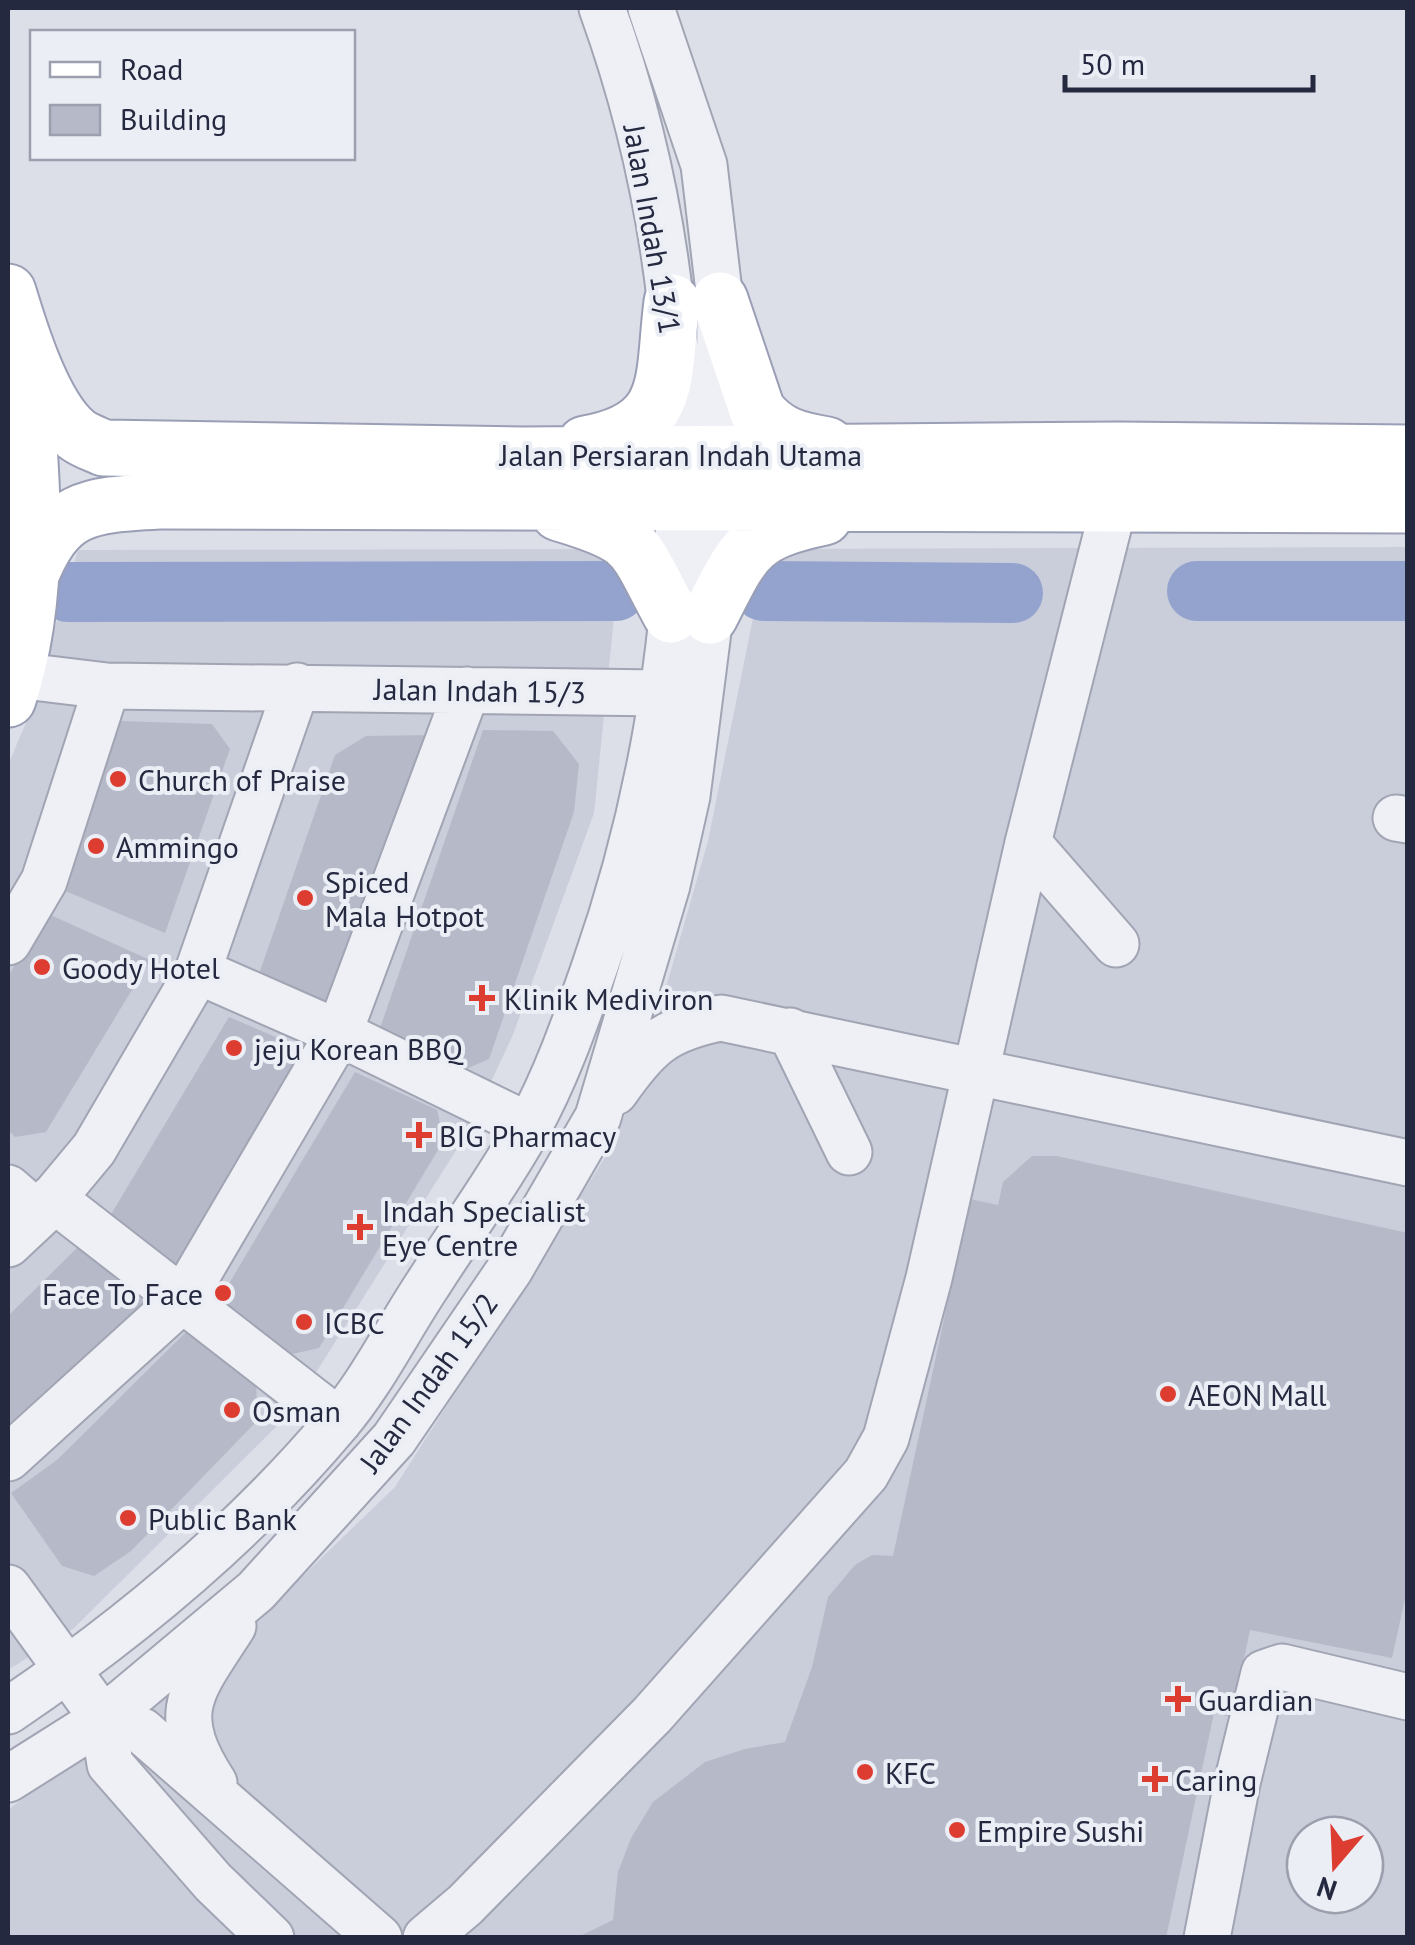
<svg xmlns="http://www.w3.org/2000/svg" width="1415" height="1945" font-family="'PT Sans',sans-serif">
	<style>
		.built { fill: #cacdda; fill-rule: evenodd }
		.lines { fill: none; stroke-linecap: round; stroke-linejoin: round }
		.river { stroke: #93a3cd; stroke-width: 60 }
		.building { fill: #b6b9c8 }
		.minor-casing { stroke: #a1a4b2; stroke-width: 49 }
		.major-casing { stroke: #9a9fb5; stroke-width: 59 }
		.minor { stroke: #eff0f6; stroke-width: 45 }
		.major { stroke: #fff; stroke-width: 55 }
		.poi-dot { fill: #dd3c31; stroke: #eceef6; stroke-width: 4 }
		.labels { text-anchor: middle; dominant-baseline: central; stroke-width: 8; stroke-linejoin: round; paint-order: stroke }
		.street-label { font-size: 30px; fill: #242940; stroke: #eceef6 }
		.poi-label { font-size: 30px; fill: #242940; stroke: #eceef6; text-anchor: start }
	</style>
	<rect width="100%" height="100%" fill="#dcdee8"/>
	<path class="built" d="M 1407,547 L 1407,1937 L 8,1937 L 8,1810 L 250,1627 L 395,1487 L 611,1148 L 640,1078 L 708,841 L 767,549 ZM 1305,1835 L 1365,1835 L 1365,1895 L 1305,1895 Z
		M 621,549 L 594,813 L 512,1037 L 467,1133 L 291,1412 L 74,1628 L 8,1670 L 8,765 L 28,718 L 78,550 Z"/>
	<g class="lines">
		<path class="river" d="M 763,591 L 1013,593
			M 1197,591 L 1408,591
			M 68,592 L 616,591"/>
	</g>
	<path class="building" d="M 119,721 L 212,724 L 230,749 L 165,933 L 63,890 Z
		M 483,730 L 553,731 L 579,764 L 574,812 L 489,1059 L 457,1073 L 378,1034 Z
		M 432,735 L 336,1013 L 258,977 L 335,755 L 366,736 Z
		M 44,912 L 150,960 L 46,1132 L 15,1137 L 8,1130 L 8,977 Z
		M 229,1017 L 313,1053 L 182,1271 L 110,1216 Z
		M 355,1072 L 437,1110 L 444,1140 L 319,1348 L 288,1355 L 218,1302 Z
		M 1032,1156 L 1057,1156 L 1408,1233 L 1408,1585 L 1392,1658 L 1250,1630 L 1232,1717 L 1214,1713 L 1166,1938 L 576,1938 L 613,1920 L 618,1872 L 631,1838 L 653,1802 L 705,1762 L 745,1749 L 785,1742 L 812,1667 L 828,1597 L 855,1565 L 872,1555 L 893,1556 L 970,1199 L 998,1205 L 1003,1182 Z
		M 78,1247 L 148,1305 L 8,1440 L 8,1316 Z
		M 186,1332 L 256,1385 L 258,1420 L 131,1551 L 94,1576 L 62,1566 L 11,1493 L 57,1460 Z"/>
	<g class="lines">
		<defs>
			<path id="minor" d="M 16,675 L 107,686 L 662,693
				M 1396,818 L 1408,820
				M 1028,843 L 1116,944
				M 8,942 L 44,881 L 107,686
				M 198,971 L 339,1033 L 529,1126
				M 790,1031 L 849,1152
				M 615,1092 C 647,1046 664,1029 721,1018 L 1408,1163
				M 8,1188 L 39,1215
				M 52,1198 L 339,1421
				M 8,1244 L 39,1215 L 94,1149 L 198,971 L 297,686
				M 8,1458 L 183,1299 L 339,1033 L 467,690
				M 8,1588 L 103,1719 L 110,1764 L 213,1882 L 271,1938
				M 8,1711 C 129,1629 243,1535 337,1423 C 372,1382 398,1329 428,1284 C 461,1232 498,1182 528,1128 C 556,1078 576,1020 595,966 C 701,663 712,311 602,8
				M 103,1719 L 142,1731 L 379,1938
				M 8,1779 L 103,1719 L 256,1591 L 394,1439 L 510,1269 L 598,1117 L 667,885 L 687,796 L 710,616 L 719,455 L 720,300 L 704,165 L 651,8
				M 214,1783 C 168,1712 191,1691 233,1626
				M 426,1938 L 465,1905 L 652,1715 L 866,1474 L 886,1438 L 929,1278 L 1028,843 L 1114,505
				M 1207,1938 L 1237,1783 L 1264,1673 L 1282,1667 L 1408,1697"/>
			<path id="major" d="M 8,292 C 20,332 43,407 76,434 C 83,440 95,444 104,448 L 523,455 L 1119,450 L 1408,453
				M 720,300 L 757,410 C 776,435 797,440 827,445
				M 585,444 C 676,428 662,379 672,302
				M 559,513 C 641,537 632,544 671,615
				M 29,580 C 57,506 86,505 161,501 L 1408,505
				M 710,616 C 744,550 747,533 824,517
				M 8,699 C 44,593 32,474 22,364"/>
		</defs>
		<use href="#minor" class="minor-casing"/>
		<use href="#major" class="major-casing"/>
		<use href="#minor" class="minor"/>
		<use href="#major" class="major"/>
	</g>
	<g class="poi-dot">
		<circle cx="118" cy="779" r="10"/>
		<circle cx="96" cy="846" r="10"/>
		<circle cx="305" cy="898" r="10"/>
		<circle cx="42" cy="967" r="10"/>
		<path d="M477 983h10v10h10v10h-10v10h-10v-10h-10v-10h10z"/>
		<circle cx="234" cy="1048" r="10"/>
		<path d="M414 1120h10v10h10v10h-10v10h-10v-10h-10v-10h10z"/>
		<path d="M355 1212h10v10h10v10h-10v10h-10v-10h-10v-10h10z"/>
		<circle cx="223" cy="1293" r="10"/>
		<circle cx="304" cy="1322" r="10"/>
		<circle cx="1168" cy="1394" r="10"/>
		<circle cx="232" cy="1410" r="10"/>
		<circle cx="128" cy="1518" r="10"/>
		<path d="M1173 1684h10v10h10v10h-10v10h-10v-10h-10v-10h10z"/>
		<circle cx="865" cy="1772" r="10"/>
		<path d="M1150 1764h10v10h10v10h-10v10h-10v-10h-10v-10h10z"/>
		<circle cx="957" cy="1830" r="10"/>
	</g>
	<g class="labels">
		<g class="street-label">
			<text transform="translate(653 229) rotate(80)">Jalan Indah 13/1</text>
			<text x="681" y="454">Jalan Persiaran Indah Utama</text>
			<text transform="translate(480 690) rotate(1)">Jalan Indah 15/3</text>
			<text transform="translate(428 1382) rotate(-54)">Jalan Indah 15/2</text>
		</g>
		<g class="poi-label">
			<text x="138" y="779">Church of Praise</text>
			<text x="116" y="846">Ammingo</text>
			<text x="325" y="881">Spiced<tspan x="325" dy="34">Mala Hotpot</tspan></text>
			<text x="62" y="967">Goody Hotel</text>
			<text x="504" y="998">Klinik Mediviron</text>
			<text x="254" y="1048">jeju Korean BBQ</text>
			<text x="439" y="1135">BIG Pharmacy</text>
			<text x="382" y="1210">Indah Specialist<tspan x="382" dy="34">Eye Centre</tspan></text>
			<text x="203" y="1293" text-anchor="end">Face To Face</text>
			<text x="324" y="1322">ICBC</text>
			<text x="1188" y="1394">AEON Mall</text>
			<text x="252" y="1410">Osman</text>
			<text x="148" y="1518">Public Bank</text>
			<text x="1198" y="1699">Guardian</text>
			<text x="885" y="1772">KFC</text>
			<text x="1175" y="1779">Caring</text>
			<text x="977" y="1830">Empire Sushi</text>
		</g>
	</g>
	<rect width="1415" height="1945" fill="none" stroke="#242940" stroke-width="20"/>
	<rect x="30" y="30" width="325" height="130" fill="#eceef6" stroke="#9c9fad" stroke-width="2.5"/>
	<rect x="50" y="62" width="50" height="15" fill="#ffffff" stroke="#9c9fad" stroke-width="2.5"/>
	<text x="120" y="80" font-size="30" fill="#242940">Road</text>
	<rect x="50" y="105" width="50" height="30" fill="#b6b9c8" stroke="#9c9fad" stroke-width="2.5"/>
	<text x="120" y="130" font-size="30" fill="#242940">Building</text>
	<g transform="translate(1335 1865) rotate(199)"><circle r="48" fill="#eceef6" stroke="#9c9fad" stroke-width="2.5"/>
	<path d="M0-8L18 38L0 25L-18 38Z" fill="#dd3c31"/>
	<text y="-15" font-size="28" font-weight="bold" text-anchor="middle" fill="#242940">N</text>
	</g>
	<path d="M1065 75v15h248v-15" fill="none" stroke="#242940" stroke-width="5"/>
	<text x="1080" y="75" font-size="30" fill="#242940" stroke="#eceef6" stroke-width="8" paint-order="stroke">50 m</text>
</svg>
